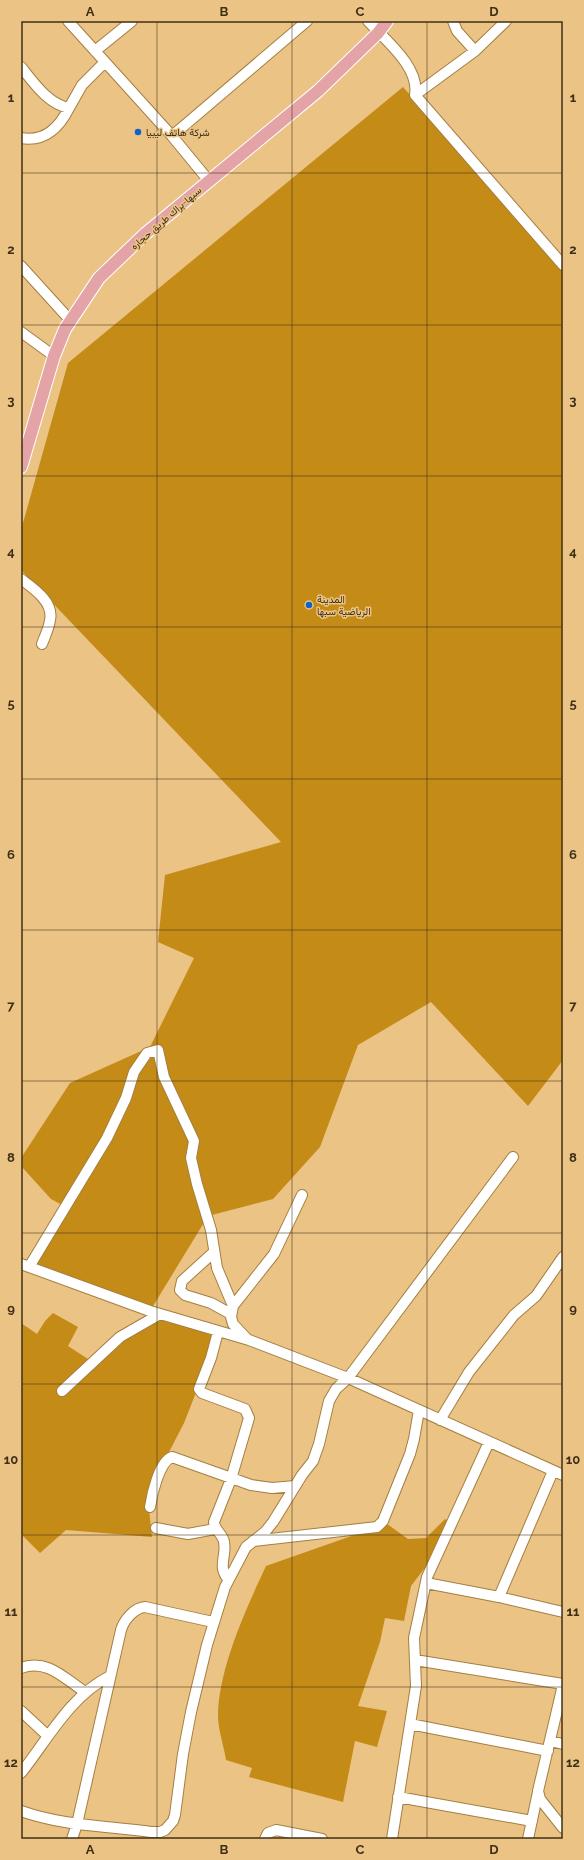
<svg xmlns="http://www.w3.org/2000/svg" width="584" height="1860" font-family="Raleway,Vazirmatn,sans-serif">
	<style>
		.green { fill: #c58b17 }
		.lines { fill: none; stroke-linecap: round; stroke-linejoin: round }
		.minor-casing { stroke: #a47f42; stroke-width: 12 }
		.major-casing { stroke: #fff; stroke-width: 14 }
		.minor { stroke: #fff; stroke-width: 10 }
		.major { stroke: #e3a3a7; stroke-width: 12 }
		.grid { fill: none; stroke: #3f2f16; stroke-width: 1; stroke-opacity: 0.55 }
		.poi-dot { fill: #1162cc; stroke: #eac385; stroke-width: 1.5 }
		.labels { text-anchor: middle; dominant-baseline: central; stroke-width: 3; stroke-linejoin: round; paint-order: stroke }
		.poi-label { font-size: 10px; fill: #3f2f16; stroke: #eac385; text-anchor: start }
		.street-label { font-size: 10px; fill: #3f2f16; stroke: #eac385 }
		.neatline { fill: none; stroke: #3f2f16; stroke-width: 1.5 }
		.grid-label { font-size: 13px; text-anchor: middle; font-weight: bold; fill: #3f2f16 }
	</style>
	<rect width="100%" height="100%" fill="#eac385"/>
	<path class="green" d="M 403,87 L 563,266 L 563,1060 L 528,1106 L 431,1002 L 358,1045 L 320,1147 L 273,1199 L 208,1216 L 150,1311 L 25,1266 L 62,1205 L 51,1199 L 21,1166 L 21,1158 L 70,1083 L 150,1047 L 194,958 L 158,942 L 165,875 L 281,842 L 21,570 L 21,530 L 68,363 Z
		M 53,1313 L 78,1327 L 68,1346 L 88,1359 L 102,1353 L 160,1314 L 219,1334 L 184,1423 L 154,1481 L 148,1500 L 152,1537 L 66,1530 L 40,1553 L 21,1534 L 21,1323 L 37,1334 L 45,1321 Z
		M 445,1519 L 451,1522 L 427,1565 L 411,1586 L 404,1621 L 385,1618 L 380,1642 L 358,1706 L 387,1711 L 377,1747 L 355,1741 L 343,1802 L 249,1777 L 252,1768 L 226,1760 C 224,1746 218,1730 218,1715 C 219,1667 246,1609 266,1566 L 377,1527 L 383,1521 L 408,1539 L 426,1538 Z"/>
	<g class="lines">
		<defs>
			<path id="minor" d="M 68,21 L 172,136 L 209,181
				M 368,21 C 385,40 420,67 415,95 L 563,265
				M 453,21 L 457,31 L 475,51
				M 95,51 L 132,21
				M 21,67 C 34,83 48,104 69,108 L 82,85 L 105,62
				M 415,95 L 475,51 L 506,21
				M 172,136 L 307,21
				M 21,138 C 45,142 59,128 69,108
				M 21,266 L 70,320
				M 21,332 L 54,356
				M 21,579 C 33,588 54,602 50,620 C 49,628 45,636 42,644
				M 214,1252 L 182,1281 L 180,1290 L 185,1295 L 211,1303 L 231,1314
				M 21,1264 L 150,1311 L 249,1340 L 348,1378 L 563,1475
				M 29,1267 L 107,1138 L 126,1098 L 134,1072 L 147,1053 L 158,1050 L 164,1077 L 194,1141 L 191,1158 L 197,1184 L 211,1230 L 217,1268 L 233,1306
				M 218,1332 L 211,1358 L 199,1389 L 202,1393 L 245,1409 L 249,1418 L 231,1479 L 214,1522 C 214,1530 223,1534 224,1542 C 227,1556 217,1566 228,1579
				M 247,1339 L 233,1324 L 231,1317 L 233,1306 L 274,1254 L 302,1195
				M 62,1391 L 120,1337 L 160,1314
				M 440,1420 L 469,1372 L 514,1315 L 536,1296 L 563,1257
				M 150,1507 C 152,1494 159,1462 172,1457 L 251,1485 L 272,1488 L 295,1486
				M 156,1528 L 188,1534 L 215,1529
				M 253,1541 L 377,1527 L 383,1521 L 410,1454 L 414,1439 L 419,1410
				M 426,1583 L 499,1597 L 563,1612
				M 499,1597 L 553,1471
				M 415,1660 L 563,1684
				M 21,1668 C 47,1658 65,1679 85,1692
				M 563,1685 L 538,1791 L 540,1799 L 563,1828
				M 21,1711 L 48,1736
				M 410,1724 L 548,1751
				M 550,1741 L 563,1744
				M 21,1773 C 48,1739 70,1696 110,1676
				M 398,1797 L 532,1821
				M 21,1811 C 63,1826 108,1826 151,1832 L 160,1832 L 165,1830 L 173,1821 L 175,1815 L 183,1754 L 191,1712 L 207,1645 L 225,1587 L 246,1547 L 265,1532 L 273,1522 L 302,1475 L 313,1461 L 319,1444 L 329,1401 L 336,1389 L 348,1378 L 513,1157
				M 72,1839 L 77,1824 L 121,1630 C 124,1620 134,1608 145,1607 L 213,1622
				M 265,1839 L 268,1833 L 276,1830 L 322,1839
				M 392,1839 L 416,1686 L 414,1638 L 427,1577 L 489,1442
				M 528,1839 L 538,1792"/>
			<path id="major" d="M 21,467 L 54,356 L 65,329 L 99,278 L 145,234 L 318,91 L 378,33 L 387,21"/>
		</defs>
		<use href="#minor" class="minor-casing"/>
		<use href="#major" class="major-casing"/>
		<use href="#minor" class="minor"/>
		<use href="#major" class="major"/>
	</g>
	<path class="grid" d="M 157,21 L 157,1839M 292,21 L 292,1839M 427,21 L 427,1839M 21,173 L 563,173M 21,325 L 563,325M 21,476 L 563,476M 21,627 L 563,627M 21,779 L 563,779M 21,930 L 563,930M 21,1081 L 563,1081M 21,1233 L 563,1233M 21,1384 L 563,1384M 21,1535 L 563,1535M 21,1687 L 563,1687"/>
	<g class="poi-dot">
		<circle cx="138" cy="132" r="4"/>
		<circle cx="309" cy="605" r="4"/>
	</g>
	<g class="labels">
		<g class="poi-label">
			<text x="146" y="132">شركة هاتف ليبيا</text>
			<text x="317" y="599">المدينة<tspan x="317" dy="12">الرياضية سبها</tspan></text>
		</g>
		<g class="street-label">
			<text transform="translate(166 218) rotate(-41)">سبها-براك طريق حجاره</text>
		</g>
	</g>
	<rect width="584" height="1860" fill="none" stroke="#eac385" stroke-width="44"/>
	<rect x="22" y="22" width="540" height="1816" class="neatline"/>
	<g class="grid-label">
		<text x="90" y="16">A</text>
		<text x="224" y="16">B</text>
		<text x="360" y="16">C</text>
		<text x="494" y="16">D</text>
		<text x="11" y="102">1</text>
		<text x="573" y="102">1</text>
		<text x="11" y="254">2</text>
		<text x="573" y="254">2</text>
		<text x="11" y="405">3</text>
		<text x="573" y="405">3</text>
		<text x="11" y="556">4</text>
		<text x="573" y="556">4</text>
		<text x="11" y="708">5</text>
		<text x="573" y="708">5</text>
		<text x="11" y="859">6</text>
		<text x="573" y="859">6</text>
		<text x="11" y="1010">7</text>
		<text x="573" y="1010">7</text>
		<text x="11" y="1162">8</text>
		<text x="573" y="1162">8</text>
		<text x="11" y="1313">9</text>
		<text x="573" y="1313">9</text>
		<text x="11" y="1464">10</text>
		<text x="573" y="1464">10</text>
		<text x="11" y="1616">11</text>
		<text x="573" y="1616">11</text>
		<text x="11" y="1767">12</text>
		<text x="573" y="1767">12</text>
		<text x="90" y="1854">A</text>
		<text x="224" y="1854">B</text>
		<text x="360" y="1854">C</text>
		<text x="494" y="1854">D</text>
	</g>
</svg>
